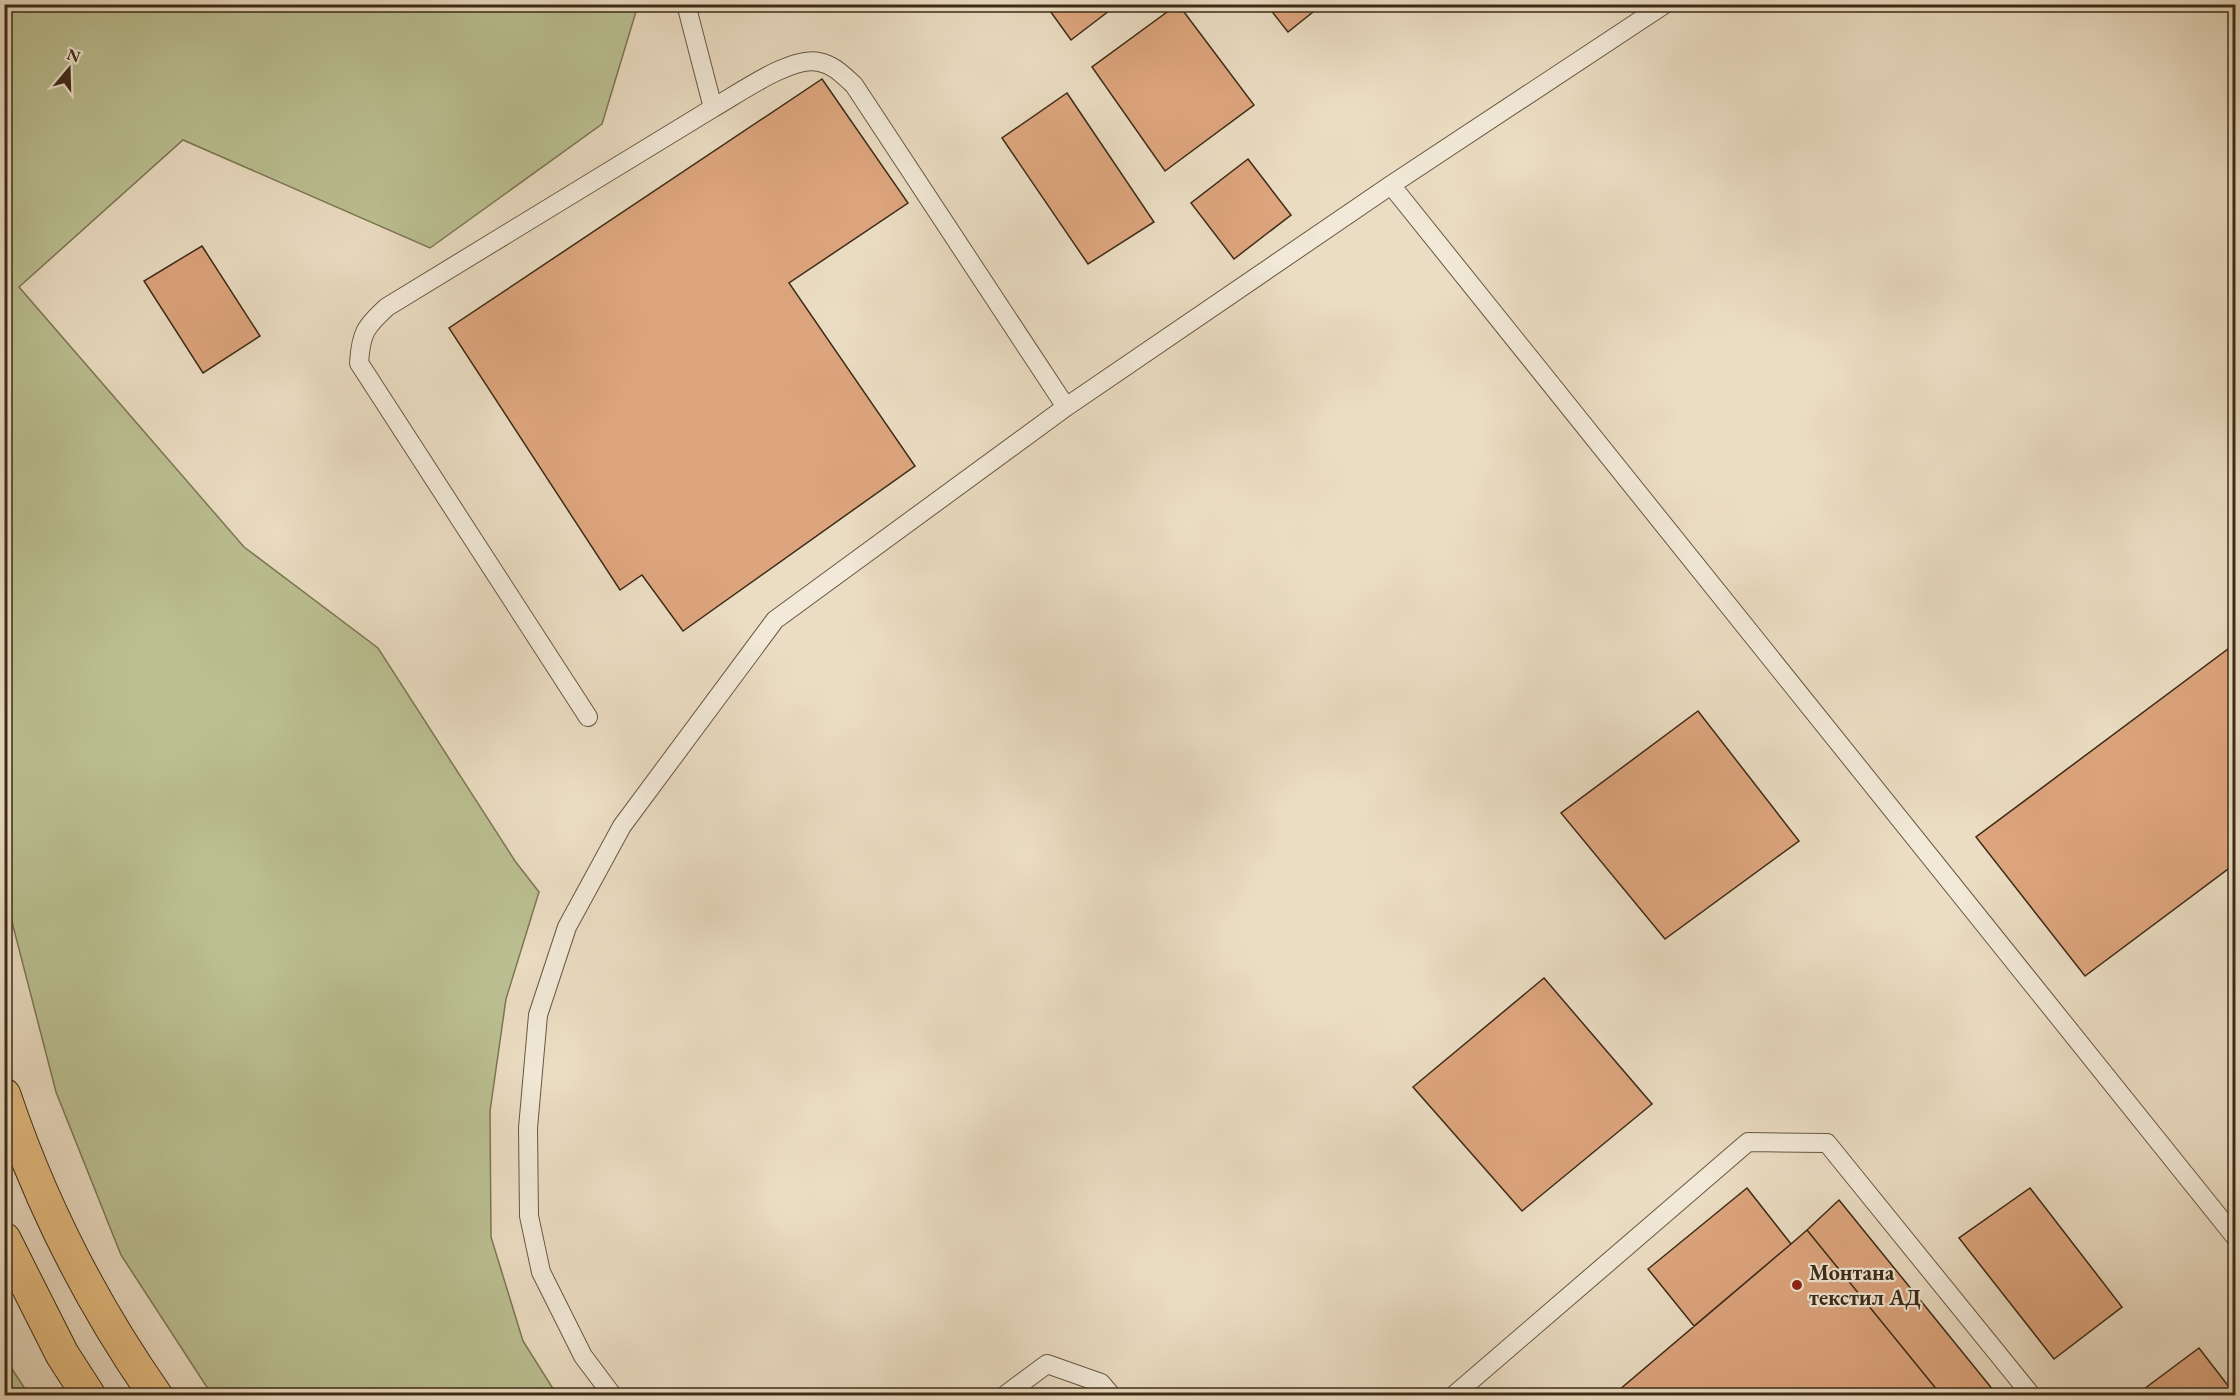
<svg xmlns="http://www.w3.org/2000/svg" width="2240" height="1400" font-family="'EB Garamond',serif">
	<style>
		.green { fill: #bbc092; stroke: #7c7654; stroke-width: 1.5 }
		.building { fill: #dda57e; stroke: #3c2b16; stroke-width: 1.5 }
		.lines { fill: none; stroke-linecap: round; stroke-linejoin: round }
		.service-casing { stroke: #685841; stroke-width: 20 }
		.trunk-casing { stroke: #3c2b16; stroke-width: 35 }
		.service { stroke: #f2e9d8; stroke-width: 18 }
		.trunk { stroke: #e6be82; stroke-width: 33 }
		.poi-dot { fill: #8f2418; stroke: #f2e9d8; stroke-width: 2 }
		.labels { text-anchor: middle; dominant-baseline: central; stroke-width: 4.5; stroke-linejoin: round; paint-order: stroke }
		.poi-label { font-size: 22px; font-weight: bold; fill: #3c2b16; stroke: #f2e9d8; text-anchor: start }
	</style>
	<rect width="100%" height="100%" fill="#ebddc3"/>
	<filter id="stains"><feTurbulence type="fractalNoise" baseFrequency=".00333" numOctaves="4"/><feColorMatrix values="0 0 0 0 .2 0 0 0 0 .09 0 0 0 0 .02 0 0 0 .5 -.17"/></filter>
	<radialGradient id="worn" r=".72"><stop offset=".6" stop-color="#630" stop-opacity="0"/><stop offset="1" stop-color="#630" stop-opacity=".3"/></radialGradient>
	<path class="green" d="M 4,5 L 638,5 L 602,124 L 430,248 L 183,140 L 19,287 L 244,547 L 378,648 L 515,861 L 539,892 L 506,999 L 490,1111 L 491,1237 L 523,1341 L 557,1395 L 212,1395 L 121,1255 L 56,1092 L 5,895 Z
		M 4,1358 L 5,1358 L 29,1395 L 5,1395 Z"/>
	<path class="building" d="M 1045,4 L 1118,4 L 1071,40 Z
		M 1178,4 L 1254,105 L 1165,171 L 1092,67 Z
		M 1266,4 L 1323,4 L 1288,32 Z
		M 822,79 L 908,203 L 789,283 L 915,466 L 683,631 L 642,575 L 620,590 L 449,328 Z
		M 1067,93 L 1154,222 L 1088,264 L 1002,138 Z
		M 1248,159 L 1291,215 L 1234,259 L 1191,203 Z
		M 202,246 L 260,336 L 203,373 L 144,281 Z
		M 2236,643 L 2236,863 L 2085,976 L 1976,837 Z
		M 1698,711 L 1799,841 L 1665,939 L 1561,813 Z
		M 1544,978 L 1652,1104 L 1522,1211 L 1413,1087 Z
		M 1747,1188 L 1791,1244 L 1694,1326 L 1648,1269 Z
		M 2030,1188 L 2122,1307 L 2054,1359 L 1959,1238 Z
		M 1839,1200 L 1998,1396 L 1942,1396 L 1807,1230 Z
		M 1807,1230 L 1942,1396 L 1612,1396 L 1791,1244 Z
		M 2199,1348 L 2236,1396 L 2136,1395 Z"/>
	<g class="lines">
		<defs>
			<path id="service" d="M 713,108 C 738,94 792,55 819,62 C 834,65 843,75 854,85 L 1066,407
				M 1391,185 L 2236,1238
				M 588,717 L 359,363 C 361,333 365,327 387,307 L 713,108 L 686,4
				M 613,1396 L 583,1356 L 541,1272 L 529,1216 L 528,1128 L 538,1015 L 567,927 L 622,826 L 775,620 L 1066,407 L 1391,185 L 1665,4
				M 1004,1396 L 1047,1364 L 1101,1383 L 1112,1396
				M 1453,1396 L 1748,1142 L 1827,1143 L 2032,1396"/>
			<path id="trunk" d="M 4,1095 C 40,1202 91,1303 156,1396
				M 4,1239 L 62,1354 L 89,1396"/>
		</defs>
		<use href="#service" class="service-casing"/>
		<use href="#trunk" class="trunk-casing"/>
		<use href="#service" class="service"/>
		<use href="#trunk" class="trunk"/>
	</g>
	<circle class="poi-dot" cx="1797" cy="1285" r="6"/>
	<g class="labels">
		<g class="poi-label">
			<text x="1809" y="1272">Монтана<tspan x="1809" dy="25">текстил АД</tspan></text>
		</g>
	</g>
	<rect width="2240" height="1400" fill="none" stroke="#ebddc3" stroke-width="24"/>
	<rect x="6" y="6" width="2228" height="1388" fill="none" stroke="#3c2b16" stroke-width="3"/>
	<rect x="12" y="12" width="2216" height="1376" fill="none" stroke="#3c2b16" stroke-width="1.5"/>
	<g transform="translate(69 69) rotate(19)" stroke="#f2e9d8" stroke-width="4.5" paint-order="stroke">
	<path d="M0-4.5L10 22L0 15L-10 22Z" fill="#3c2b16"/>
	<text y="-9" font-size="16" font-weight="bold" text-anchor="middle" fill="#3c2b16">N</text>
	</g>
	<rect width="100%" height="100%" filter="url(#stains)"/>
	<rect width="100%" height="100%" fill="url(#worn)"/>
</svg>
